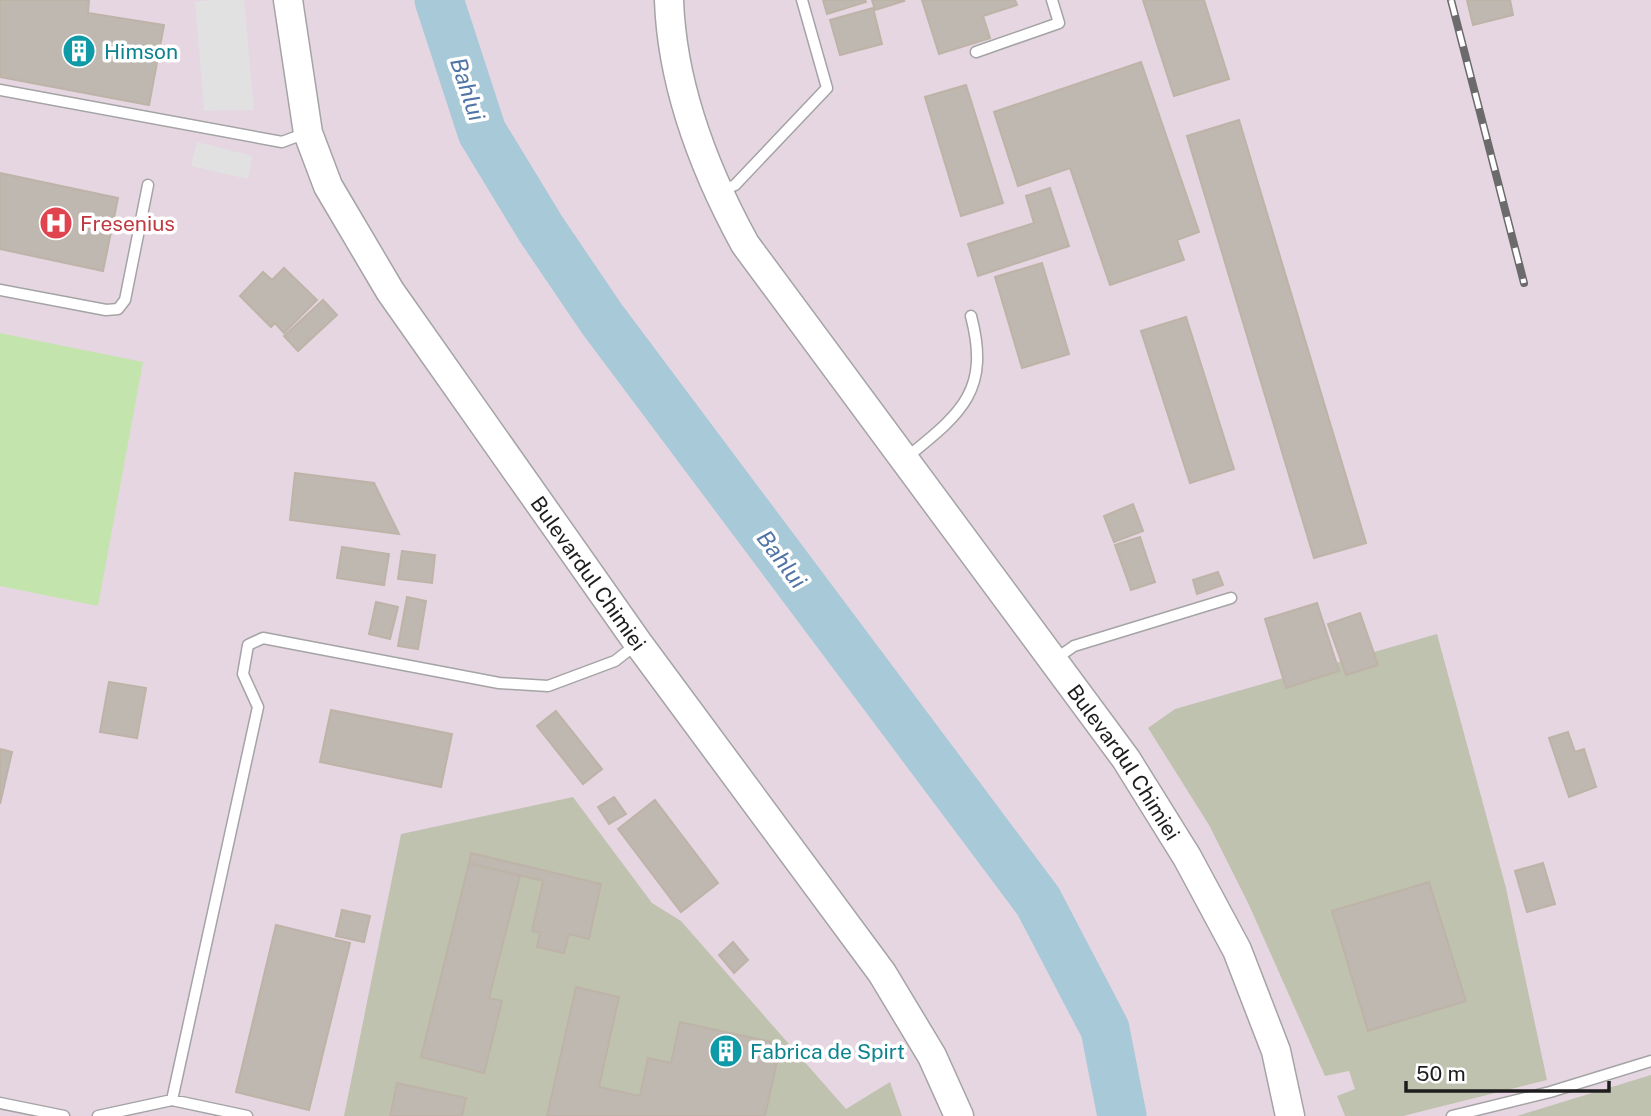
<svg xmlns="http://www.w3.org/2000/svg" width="1651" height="1116" font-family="'Public Sans',sans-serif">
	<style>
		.industrial { fill: #e6d6e2 }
		.construction { fill: #c0c2b0 }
		.grass { fill: #c4e4ad }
		.parking { fill: #e1e1e1 }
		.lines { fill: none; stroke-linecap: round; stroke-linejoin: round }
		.river { stroke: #a7c9d8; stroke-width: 49 }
		.building { fill: #beb8b1; stroke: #beb3a7; stroke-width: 2 }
		.service-casing { stroke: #a4a4a4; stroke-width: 13 }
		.tertiary-casing { stroke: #a4a4a4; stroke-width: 31 }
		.service { stroke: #fff; stroke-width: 10 }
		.tertiary { stroke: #fff; stroke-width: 28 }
		.rail-casing { stroke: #6b6b6b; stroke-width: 8 }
		.rail { stroke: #fff; stroke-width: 5; stroke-dasharray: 16; stroke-linecap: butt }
		.labels { text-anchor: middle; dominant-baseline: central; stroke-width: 7; stroke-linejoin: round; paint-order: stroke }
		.culture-label { font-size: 21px; fill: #0d838f; stroke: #fff; text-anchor: start }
		.health-label { font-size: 21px; fill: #be3a42; stroke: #fff; text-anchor: start }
		.street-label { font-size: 21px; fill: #1d1d1d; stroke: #fff }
		.water-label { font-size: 23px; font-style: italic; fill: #5174a6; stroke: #fff }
	</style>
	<rect width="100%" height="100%" fill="#eeebe4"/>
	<path class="industrial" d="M 0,0 L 1651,0 L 1651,1116 L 0,1116 Z"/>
	<path class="construction" d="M 1437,634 L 1506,888 L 1547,1080 L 1403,1116 L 1345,1116 L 1337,1096 L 1355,1089 L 1349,1071 L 1325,1076 L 1249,905 L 1209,825 L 1148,728 L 1175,709 Z
		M 573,797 L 652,903 L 681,921 L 846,1109 L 890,1082 L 902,1116 L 344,1116 L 401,834 Z
		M 1651,1075 L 1651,1116 L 1517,1116 Z"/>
	<path class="grass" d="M 0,333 L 143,362 L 98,606 L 0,586 Z"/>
	<path class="parking" d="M 213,0 L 244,0 L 254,110 L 204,111 L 195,2 Z
		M 197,142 L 252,156 L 248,179 L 191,166 Z"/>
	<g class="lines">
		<path class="river" d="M 439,0 L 482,132 L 541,229 L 602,319 L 1038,901 L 1105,1029 L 1122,1116"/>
	</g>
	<path class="building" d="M 0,0 L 89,0 L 88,13 L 164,25 L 149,105 L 0,77 Z
		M 823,0 L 865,0 L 866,2 L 827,14 Z
		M 872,0 L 903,0 L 904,1 L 875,10 Z
		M 922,0 L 1015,0 L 1017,5 L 983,16 L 990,38 L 939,54 Z
		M 1143,0 L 1204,0 L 1229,79 L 1174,96 Z
		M 1467,0 L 1510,0 L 1513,15 L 1473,25 Z
		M 873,8 L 882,44 L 840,55 L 830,20 Z
		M 1141,62 L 1199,232 L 1177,240 L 1184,260 L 1110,285 L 1070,168 L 1018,186 L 994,112 Z
		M 966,85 L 1003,203 L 961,216 L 925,97 Z
		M 1239,120 L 1366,543 L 1314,558 L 1187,136 Z
		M 0,173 L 118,198 L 103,271 L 0,249 Z
		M 1050,188 L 1069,246 L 978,276 L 968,244 L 1034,223 L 1026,196 Z
		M 1042,263 L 1069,354 L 1022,368 L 995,277 Z
		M 284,268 L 317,300 L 284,333 L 275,323 L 271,327 L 240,296 L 263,272 L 272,280 Z
		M 323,300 L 337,315 L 298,351 L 284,336 Z
		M 1186,317 L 1234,469 L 1190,483 L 1141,331 Z
		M 295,473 L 374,483 L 399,534 L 290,520 Z
		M 1133,504 L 1143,531 L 1114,542 L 1104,516 Z
		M 1140,537 L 1155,582 L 1131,590 L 1115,545 Z
		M 342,547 L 389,554 L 384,585 L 337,578 Z
		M 402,551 L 435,555 L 432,583 L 398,579 Z
		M 1218,572 L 1223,585 L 1197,594 L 1193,580 Z
		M 407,597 L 426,601 L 418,649 L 398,646 Z
		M 376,602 L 398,607 L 390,639 L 369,634 Z
		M 1317,603 L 1339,671 L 1286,688 L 1265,619 Z
		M 1360,613 L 1378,665 L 1346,675 L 1328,624 Z
		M 109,682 L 146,688 L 137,738 L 100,732 Z
		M 331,710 L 452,734 L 441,787 L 320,762 Z
		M 556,711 L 602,769 L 583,784 L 537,726 Z
		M 1568,732 L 1575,752 L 1584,749 L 1596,787 L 1569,797 L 1549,738 Z
		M 0,749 L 12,752 L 0,804 Z
		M 614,797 L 626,814 L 609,824 L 598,807 Z
		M 655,800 L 718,883 L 681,912 L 618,829 Z
		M 471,853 L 601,884 L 589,939 L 569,934 L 564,953 L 537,947 L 540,933 L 532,931 L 543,881 L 469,863 Z
		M 469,863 L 520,876 L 489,998 L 502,1001 L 484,1073 L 421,1057 Z
		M 1543,863 L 1555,904 L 1527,912 L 1515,871 Z
		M 1429,882 L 1466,1001 L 1368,1031 L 1332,911 Z
		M 342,910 L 370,916 L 364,942 L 336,936 Z
		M 276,925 L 350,943 L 309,1110 L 236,1092 Z
		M 733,942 L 748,960 L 734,973 L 719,955 Z
		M 576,987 L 619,997 L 599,1087 L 640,1096 L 648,1058 L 671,1063 L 680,1022 L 781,1044 L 765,1116 L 547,1116 Z
		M 397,1083 L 466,1098 L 462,1116 L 390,1116 Z"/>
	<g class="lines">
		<defs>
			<path id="service" d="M 976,52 L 1059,23 L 1052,0
				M 0,90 L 282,142 L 306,133
				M 719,192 L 735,185 L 827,88 L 802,0
				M 0,290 L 106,310 L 118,309 L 125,300 L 148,185
				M 906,458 C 960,414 991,392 971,316
				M 1054,660 L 1074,646 L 1231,598
				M 172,1100 L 258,707 L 243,674 L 248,645 L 263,638 L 499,683 L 548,686 L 615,661 L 638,643
				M 0,1103 L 64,1116
				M 98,1116 L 172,1100 L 247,1116
				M 1452,1116 L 1550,1092 L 1651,1061"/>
			<g id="tertiary">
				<path id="s1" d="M 288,0 L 308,133 L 328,186 L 390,291 L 638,643 L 882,973 L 932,1056 L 959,1116"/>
				<path id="s2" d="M 669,0 C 672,87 704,169 745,244 L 1126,759 L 1187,857 L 1237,950 L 1276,1051 L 1290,1116"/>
			</g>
		</defs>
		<use href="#service" class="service-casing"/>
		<use href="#tertiary" class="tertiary-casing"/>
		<use href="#service" class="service"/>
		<use href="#tertiary" class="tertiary"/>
		<defs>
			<path id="rail" d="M 1451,0 L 1524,283"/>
		</defs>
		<use href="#rail" class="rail-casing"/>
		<use href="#rail" class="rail"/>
	</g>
	<defs>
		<symbol id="building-disc" viewBox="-11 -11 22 22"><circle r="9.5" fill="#0f9aa8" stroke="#fff"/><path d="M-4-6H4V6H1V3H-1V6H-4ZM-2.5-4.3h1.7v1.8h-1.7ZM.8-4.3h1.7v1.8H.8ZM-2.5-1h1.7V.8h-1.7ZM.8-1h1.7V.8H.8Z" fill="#fff"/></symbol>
		<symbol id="hospital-disc" viewBox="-11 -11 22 22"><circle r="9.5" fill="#e0444e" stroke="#fff"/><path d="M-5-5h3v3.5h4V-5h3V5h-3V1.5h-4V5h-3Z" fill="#fff"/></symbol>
	</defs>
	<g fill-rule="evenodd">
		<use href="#building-disc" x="60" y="32" width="38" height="38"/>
		<use href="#hospital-disc" x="37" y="204" width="38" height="38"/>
		<use href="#building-disc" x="707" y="1032" width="38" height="38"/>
	</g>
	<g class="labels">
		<g class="culture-label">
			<text x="104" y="51">Himson</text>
			<text x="750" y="1051">Fabrica de Spirt</text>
		</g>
		<g class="health-label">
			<text x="80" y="223">Fresenius</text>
		</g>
		<g class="street-label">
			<text stroke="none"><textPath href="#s1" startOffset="658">Bulevardul Chimiei</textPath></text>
			<text stroke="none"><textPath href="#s2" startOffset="900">Bulevardul Chimiei</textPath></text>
		</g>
		<g class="water-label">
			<text transform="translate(468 89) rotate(72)">Bahlui</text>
			<text transform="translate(782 559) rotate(53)">Bahlui</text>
		</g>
	</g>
	<path d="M1406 1081v10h203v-10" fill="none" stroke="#1d1d1d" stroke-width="3.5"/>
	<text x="1416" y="1081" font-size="21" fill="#1d1d1d" stroke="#ffffff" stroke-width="5" paint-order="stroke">50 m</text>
</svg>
